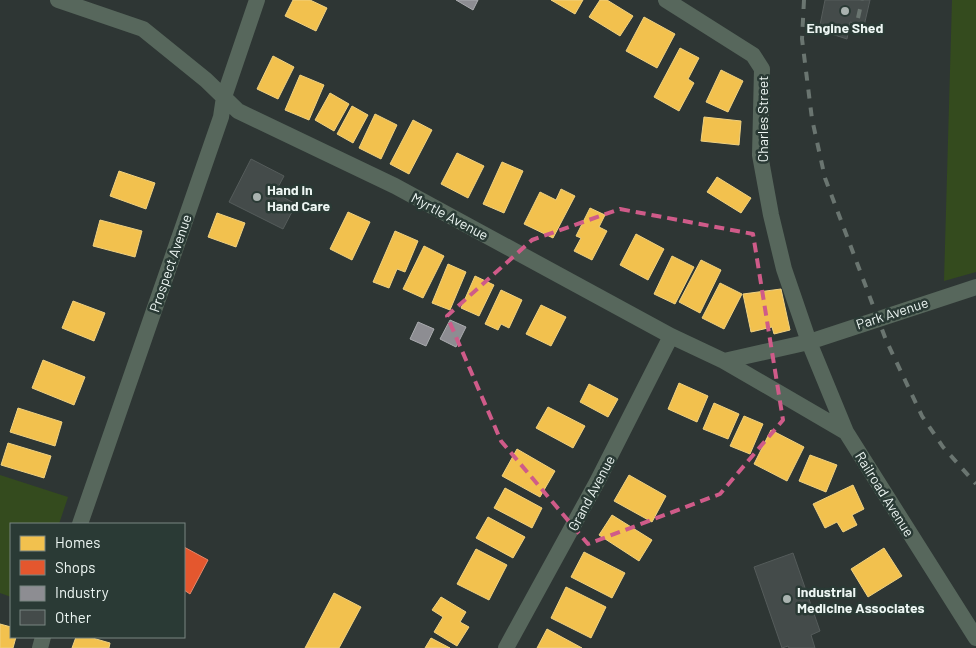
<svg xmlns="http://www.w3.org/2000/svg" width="976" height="648" font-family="Barlow,sans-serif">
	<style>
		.green { fill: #344b1e }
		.homes { fill: #f2c14e; stroke: #f0d180 }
		.shops { fill: #e4572e; stroke: #e78769 }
		.industry { fill: #8d8d92; stroke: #aaacaf }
		.building { fill: #444b4a; stroke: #555c5b }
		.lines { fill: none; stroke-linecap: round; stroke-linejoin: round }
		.street { stroke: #57675c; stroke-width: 16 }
		.rail { stroke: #6a7570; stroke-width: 4; stroke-dasharray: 9 9; stroke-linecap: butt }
		.marked { fill: none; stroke: #cf5b89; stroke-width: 4; stroke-dasharray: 10 6; stroke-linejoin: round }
		.poi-dot { fill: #aab3b0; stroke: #2a3a35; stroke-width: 2 }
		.labels { text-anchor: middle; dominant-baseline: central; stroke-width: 5; stroke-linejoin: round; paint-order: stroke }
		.poi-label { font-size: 14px; font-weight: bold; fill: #edf6f3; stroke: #2a3a35; text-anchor: start }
		.street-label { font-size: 14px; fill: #edf6f3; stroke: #2a3a35 }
	</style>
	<rect width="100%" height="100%" fill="#2e3634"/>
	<path class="green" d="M 952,0 L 976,0 L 976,272 L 944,281 Z
		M 0,475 L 68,497 L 59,524 L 11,524 L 11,597 L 0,593 Z"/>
	<path class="homes" d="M 293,0 L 310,0 L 327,8 L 316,31 L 285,16 Z
		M 551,0 L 583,0 L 575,14 Z
		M 600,0 L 607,0 L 633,16 L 620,36 L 589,17 Z
		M 644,17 L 675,34 L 657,68 L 626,51 Z
		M 680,48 L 699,58 L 688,79 L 694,83 L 679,111 L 654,97 Z
		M 273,56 L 294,67 L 278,99 L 257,89 Z
		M 721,70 L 743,81 L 728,112 L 706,102 Z
		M 300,75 L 324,85 L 309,120 L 285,110 Z
		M 330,93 L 349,104 L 334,131 L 315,120 Z
		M 352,106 L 368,115 L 353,143 L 337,134 Z
		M 375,114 L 397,125 L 381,159 L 359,148 Z
		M 704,117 L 741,121 L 739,145 L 701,141 Z
		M 413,120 L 432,130 L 409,174 L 390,164 Z
		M 457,153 L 484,166 L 468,198 L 441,184 Z
		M 502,162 L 523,171 L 504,213 L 483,204 Z
		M 119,171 L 155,183 L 146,209 L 110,196 Z
		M 717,177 L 751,198 L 741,213 L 707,192 Z
		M 561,189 L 575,196 L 553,238 L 524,224 L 540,192 L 556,200 Z
		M 590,208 L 605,215 L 599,227 L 607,231 L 592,260 L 574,251 L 581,238 L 576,236 Z
		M 348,212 L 370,222 L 352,260 L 330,249 Z
		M 217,213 L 245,223 L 236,247 L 208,237 Z
		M 100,220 L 142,231 L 135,257 L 93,246 Z
		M 395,231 L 418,241 L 405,272 L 397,269 L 389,288 L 373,282 Z
		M 636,234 L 664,249 L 648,280 L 620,265 Z
		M 424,246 L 444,256 L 423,298 L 403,289 Z
		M 672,256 L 694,267 L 675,304 L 654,294 Z
		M 701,260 L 721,270 L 700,313 L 679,302 Z
		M 448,264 L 466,272 L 450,310 L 432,303 Z
		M 475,276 L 494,285 L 479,316 L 461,308 Z
		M 720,283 L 742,294 L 724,329 L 702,318 Z
		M 781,289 L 790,330 L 774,334 L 772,327 L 751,332 L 743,294 Z
		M 501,290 L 522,300 L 509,328 L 501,324 L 498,330 L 485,324 Z
		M 73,301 L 105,313 L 94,341 L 62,328 Z
		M 541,305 L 566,317 L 551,346 L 526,334 Z
		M 43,360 L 85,377 L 74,405 L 32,388 Z
		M 679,383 L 708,396 L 697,422 L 668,409 Z
		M 589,384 L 618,399 L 608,417 L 580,402 Z
		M 714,403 L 739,414 L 728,439 L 703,429 Z
		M 548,407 L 585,426 L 573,448 L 536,428 Z
		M 18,408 L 62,422 L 55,446 L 10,432 Z
		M 744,416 L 763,424 L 750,454 L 730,446 Z
		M 771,430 L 804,447 L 787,481 L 754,464 Z
		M 8,443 L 51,456 L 44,478 L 1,465 Z
		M 517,449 L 555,471 L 540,497 L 502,476 Z
		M 810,455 L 837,465 L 826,492 L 799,481 Z
		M 629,475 L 666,496 L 652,522 L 614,501 Z
		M 853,485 L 864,509 L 852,515 L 857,525 L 843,532 L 837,522 L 825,528 L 813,504 Z
		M 505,488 L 542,508 L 532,528 L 494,508 Z
		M 612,515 L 652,540 L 639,561 L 599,535 Z
		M 488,517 L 525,537 L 513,558 L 476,538 Z
		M 884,548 L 902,576 L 868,597 L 851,569 Z
		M 476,549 L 507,565 L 489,600 L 457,584 Z
		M 584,552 L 625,573 L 612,598 L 571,577 Z
		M 566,587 L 606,607 L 591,638 L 551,618 Z
		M 334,593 L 361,607 L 339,648 L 305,648 Z
		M 441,597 L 466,612 L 460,622 L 469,627 L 457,646 L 434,632 L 443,617 L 432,610 Z
		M 0,624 L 11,627 L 11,637 L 16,637 L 13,648 L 0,648 Z
		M 547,629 L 582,648 L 537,648 Z
		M 76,637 L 89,637 L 110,643 L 109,648 L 72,648 Z
		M 431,638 L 450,648 L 425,648 Z"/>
	<path class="shops" d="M 184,547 L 208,560 L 190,594 L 184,590 Z"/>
	<path class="industry" d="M 456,0 L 478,0 L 473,10 Z
		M 450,320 L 466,327 L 456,347 L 440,339 Z
		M 418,322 L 434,329 L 426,346 L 410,339 Z"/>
	<path class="building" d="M 825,0 L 870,0 L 864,26 L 850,22 L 847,39 L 819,30 Z
		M 251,159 L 284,176 L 275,193 L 296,204 L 283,229 L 229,202 Z
		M 793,553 L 820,631 L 811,635 L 815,648 L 789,648 L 788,646 L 782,648 L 754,567 Z"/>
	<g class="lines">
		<path class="street" d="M 58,0 L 143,29 L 206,80 L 238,111 L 395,186 L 671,336 L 724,361 L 846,432
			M 666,0 L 753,55 L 762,69 L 760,155 L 771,215 L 784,269 L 809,342 L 846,432 L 976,638
			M 724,361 L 809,342 L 976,287
			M 80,524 L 221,117 L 224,97 L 257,0
			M 40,648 L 43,637
			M 506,648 L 597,482 L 671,336"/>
		<path class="rail" d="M 804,0 L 802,39 L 812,119 L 825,178 L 886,340 L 922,416 L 943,447 L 976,484
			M 858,18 L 862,0"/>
	</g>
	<path class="marked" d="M 620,209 L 753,234 L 783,420 L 720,494 L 588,544 L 501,441 L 447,316 L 532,240 Z"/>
	<g class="poi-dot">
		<circle cx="845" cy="11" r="5"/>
		<circle cx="257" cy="197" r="5"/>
		<circle cx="787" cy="599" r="5"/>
	</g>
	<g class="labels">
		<g class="poi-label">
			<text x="845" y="27" text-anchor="middle">Engine Shed</text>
			<text x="267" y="189">Hand in<tspan x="267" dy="16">Hand Care</tspan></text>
			<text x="797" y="591">Industrial<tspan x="797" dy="16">Medicine Associates</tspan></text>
		</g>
		<g class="street-label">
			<text transform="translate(762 119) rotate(-90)">Charles Street</text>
			<text transform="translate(450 216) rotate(28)">Myrtle Avenue</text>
			<text transform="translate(170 263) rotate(-71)">Prospect Avenue</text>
			<text transform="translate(892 313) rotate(-18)">Park Avenue</text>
			<text transform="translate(591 493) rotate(-62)">Grand Avenue</text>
			<text transform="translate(885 494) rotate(58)">Railroad Avenue</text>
		</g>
	</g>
	<rect x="10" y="523" width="175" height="115" fill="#2a3a35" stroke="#788581"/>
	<rect x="20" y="536" width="25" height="15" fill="#f2c14e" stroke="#788581"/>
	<text x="55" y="548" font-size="15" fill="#edf6f3">Homes</text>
	<rect x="20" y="560" width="25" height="15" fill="#e4572e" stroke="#788581"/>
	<text x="55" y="573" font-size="15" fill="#edf6f3">Shops</text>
	<rect x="20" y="586" width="25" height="15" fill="#8d8d92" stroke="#788581"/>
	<text x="55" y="598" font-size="15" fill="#edf6f3">Industry</text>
	<rect x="20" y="610" width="25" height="15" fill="#444b4a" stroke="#788581"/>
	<text x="55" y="623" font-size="15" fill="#edf6f3">Other</text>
</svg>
